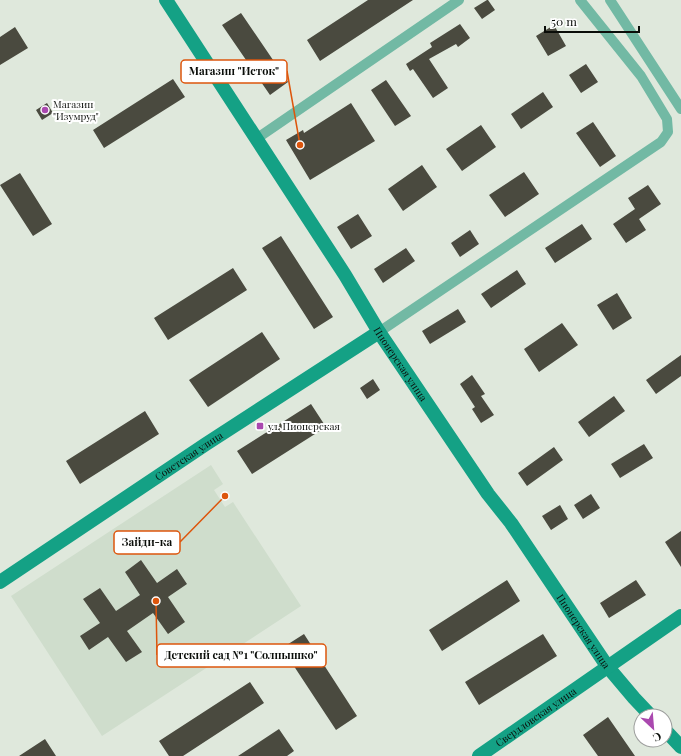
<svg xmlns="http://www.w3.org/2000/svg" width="681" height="756" font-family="'Playfair Display',serif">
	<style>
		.built { fill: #cfddcc }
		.building { fill: #4a4a3f }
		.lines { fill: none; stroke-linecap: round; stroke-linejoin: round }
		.street { stroke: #72b9a4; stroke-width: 10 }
		.secondary { stroke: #14a185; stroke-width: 14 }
		.poi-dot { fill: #aa48af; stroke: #fff; stroke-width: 1.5 }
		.labels { text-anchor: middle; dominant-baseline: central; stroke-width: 4; stroke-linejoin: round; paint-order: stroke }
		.poi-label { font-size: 10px; fill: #0a0d09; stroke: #fff; text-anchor: start }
		.street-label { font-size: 10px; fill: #0a0d09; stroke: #fff }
		.leader { fill: none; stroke: #dd550c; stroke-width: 1.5 }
		.callout-dot { fill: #dd550c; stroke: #fff; stroke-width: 1.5 }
		.callout { fill: #fff; stroke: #dd550c; stroke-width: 1.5 }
		.callout-label { font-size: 11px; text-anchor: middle; font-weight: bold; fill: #0a0d09 }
	</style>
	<rect width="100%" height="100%" fill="#dfe8dc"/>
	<path class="built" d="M 211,465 L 223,484 L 214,490 L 225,507 L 233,502 L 301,606 L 102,736 L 11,596 Z"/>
	<path class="building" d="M 368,0 L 413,0 L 320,61 L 307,40 Z
		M 487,0 L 488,0 L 495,10 L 482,19 L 474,8 Z
		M 241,13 L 288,82 L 270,95 L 222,25 Z
		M 460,24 L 470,38 L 458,47 L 456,44 L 429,59 L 448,88 L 433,98 L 413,69 L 410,71 L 406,64 L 432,47 L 430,43 Z
		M 554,25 L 566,46 L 548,56 L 536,36 Z
		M 15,27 L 28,48 L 0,65 L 0,37 Z
		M 586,64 L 598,82 L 581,93 L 569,75 Z
		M 173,79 L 185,97 L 104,148 L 93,130 Z
		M 386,80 L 411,116 L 395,126 L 371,90 Z
		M 543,92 L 553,107 L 521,129 L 511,114 Z
		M 47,103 L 53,113 L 42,120 L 36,110 Z
		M 351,103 L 375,141 L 310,180 L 286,140 L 303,130 L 304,133 Z
		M 593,122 L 616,156 L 600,167 L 576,133 Z
		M 481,125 L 496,147 L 462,171 L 446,149 Z
		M 422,165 L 437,187 L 403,211 L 388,189 Z
		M 524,172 L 539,194 L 505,217 L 489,195 Z
		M 20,173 L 52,224 L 33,236 L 0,185 Z
		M 648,185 L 661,204 L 639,219 L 646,230 L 626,243 L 613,224 L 635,209 L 628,198 Z
		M 358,214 L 372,236 L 351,249 L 337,227 Z
		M 582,224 L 592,239 L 555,263 L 545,248 Z
		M 470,230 L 479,244 L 460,257 L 451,243 Z
		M 281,236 L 333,317 L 314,329 L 262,248 Z
		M 406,248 L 415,261 L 383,283 L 374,269 Z
		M 233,268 L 247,290 L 168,340 L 154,318 Z
		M 517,270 L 526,284 L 491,308 L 481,294 Z
		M 617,293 L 632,318 L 613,330 L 597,305 Z
		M 458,309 L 466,322 L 430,344 L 422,331 Z
		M 562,323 L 578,345 L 539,372 L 524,349 Z
		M 262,332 L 280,359 L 208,407 L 189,380 Z
		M 681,355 L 681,376 L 656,394 L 646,380 Z
		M 472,375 L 485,394 L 481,396 L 494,415 L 481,423 L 472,409 L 475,407 L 460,384 Z
		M 373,379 L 380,390 L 367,399 L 360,388 Z
		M 614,396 L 625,411 L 589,437 L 578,422 Z
		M 311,404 L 326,427 L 252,474 L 237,451 Z
		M 145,411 L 159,434 L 80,484 L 66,461 Z
		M 644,444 L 653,458 L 620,478 L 611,464 Z
		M 554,447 L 563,460 L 527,486 L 518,473 Z
		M 591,494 L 600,508 L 583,519 L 574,505 Z
		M 560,505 L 568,519 L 551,530 L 542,516 Z
		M 681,531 L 681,567 L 665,542 Z
		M 141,560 L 157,583 L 177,569 L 187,584 L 168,597 L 185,622 L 168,634 L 153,613 L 127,631 L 142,652 L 126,662 L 108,637 L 89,650 L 80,636 L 100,623 L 83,599 L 100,588 L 116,611 L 140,595 L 125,572 Z
		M 507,580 L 520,601 L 442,651 L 429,630 Z
		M 636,580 L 646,595 L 609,618 L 600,603 Z
		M 304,634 L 357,716 L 336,730 L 282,648 Z
		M 543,634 L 557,656 L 479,705 L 465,682 Z
		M 250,682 L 264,703 L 183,756 L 169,756 L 159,741 Z
		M 608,717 L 635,756 L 598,756 L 583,735 Z
		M 279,729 L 294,751 L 287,756 L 238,756 Z
		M 45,739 L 56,756 L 19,756 Z"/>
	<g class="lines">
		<path class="street" d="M 610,0 L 681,109
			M 256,139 L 459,0
			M 379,332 L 661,142 L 668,132 L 667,119 L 641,76 L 580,0"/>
		<g class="secondary">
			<path id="s1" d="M 166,0 L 345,275 L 379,332 L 488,494 L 511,523 L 607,666 L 634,698 L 651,716"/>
			<path id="s2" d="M 0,582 L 206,444 L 379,332"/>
			<path d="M 665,730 L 681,747"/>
			<path id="s3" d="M 479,756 L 681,616"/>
		</g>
	</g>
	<g class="poi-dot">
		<circle cx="45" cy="110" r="4"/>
		<rect x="256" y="422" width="8" height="8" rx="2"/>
	</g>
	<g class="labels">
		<g class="poi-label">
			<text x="53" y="104">Магазин<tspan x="53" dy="12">"Изумруд"</tspan></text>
			<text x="268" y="426">ул. Пионерская</text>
		</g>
		<g class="street-label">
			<text stroke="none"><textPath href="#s1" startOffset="433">Пионерская улица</textPath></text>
			<text stroke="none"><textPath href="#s2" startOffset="227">Советская улица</textPath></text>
			<text stroke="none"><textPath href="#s1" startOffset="757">Пионерская улица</textPath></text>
			<text stroke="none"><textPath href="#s3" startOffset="69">Свердловская улица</textPath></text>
		</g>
	</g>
	<path class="leader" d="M300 145L287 71M225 496L180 542M156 601L157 655"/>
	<g class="callout-dot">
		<circle cx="300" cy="145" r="4"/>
		<circle cx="225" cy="496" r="4"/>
		<circle cx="156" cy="601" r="4"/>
	</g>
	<g class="callout">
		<rect x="181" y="60" width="106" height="23" rx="4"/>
		<rect x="114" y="531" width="66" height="23" rx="4"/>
		<rect x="157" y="644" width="169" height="23" rx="4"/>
	</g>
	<g class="callout-label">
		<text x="234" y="75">Магазин "Исток"</text>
		<text x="147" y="546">Зайди-ка</text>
		<text x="241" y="659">Детский сад №1 "Солнышко"</text>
	</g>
	<g transform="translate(653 728) rotate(154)"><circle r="19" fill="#ffffff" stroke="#9d9e9d"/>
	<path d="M0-3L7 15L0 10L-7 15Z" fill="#aa48af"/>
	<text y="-6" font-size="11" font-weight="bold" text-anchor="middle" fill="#0a0d09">С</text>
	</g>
	<path d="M545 26v6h94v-6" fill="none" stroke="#0a0d09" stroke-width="2"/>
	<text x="551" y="26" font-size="12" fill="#0a0d09" stroke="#ffffff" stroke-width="3" paint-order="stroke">50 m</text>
</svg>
